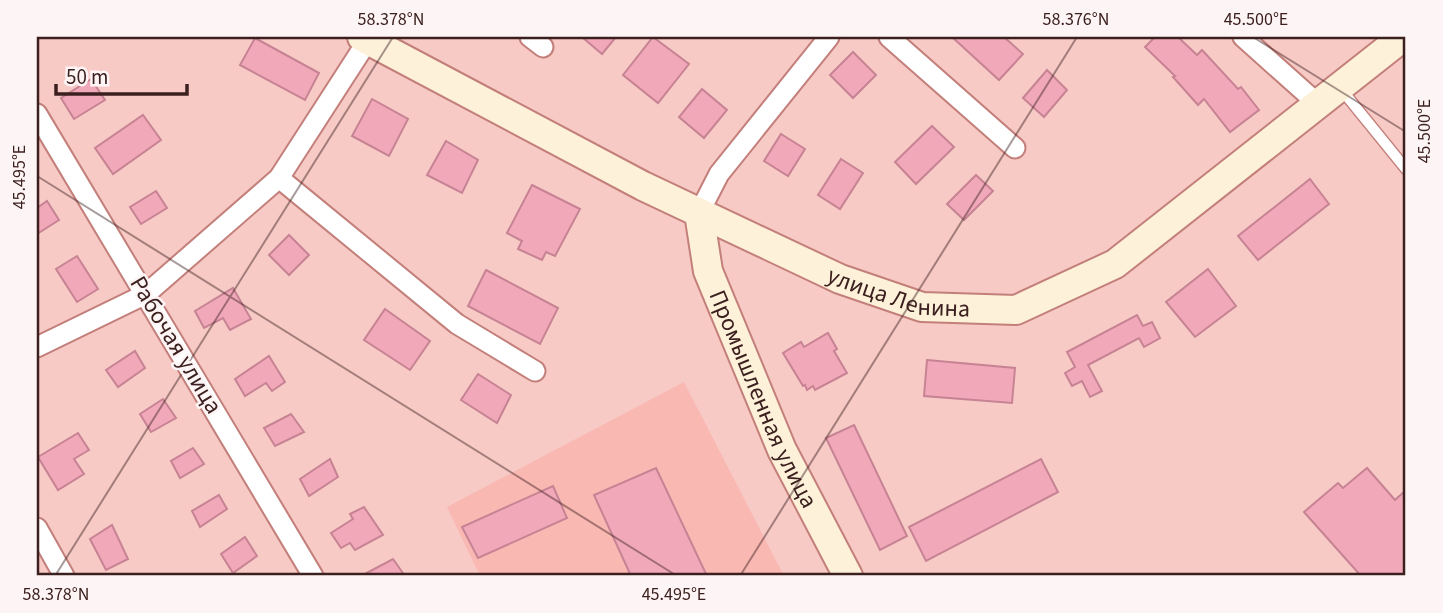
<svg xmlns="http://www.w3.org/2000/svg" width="1443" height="613" viewBox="0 0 1443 613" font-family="'Source Sans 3',sans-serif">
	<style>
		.built { fill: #fab8b3 }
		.building { fill: #f1a9ba; stroke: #c78393; stroke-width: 2 }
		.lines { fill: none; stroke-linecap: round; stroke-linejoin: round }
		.lane-casing { stroke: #c37f7a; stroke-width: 13 }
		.street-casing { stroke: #c37f7a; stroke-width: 23 }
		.secondary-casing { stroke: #c37f7a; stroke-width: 32 }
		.lane { stroke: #fff; stroke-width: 10 }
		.street { stroke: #fff; stroke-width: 19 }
		.secondary { stroke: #fdf1da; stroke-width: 28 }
		.ticks { fill: none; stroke: #3c201f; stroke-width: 2; stroke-opacity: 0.45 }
		.labels { text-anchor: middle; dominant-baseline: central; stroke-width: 5; stroke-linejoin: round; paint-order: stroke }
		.street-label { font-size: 24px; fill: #3c201f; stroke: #fdf5f5 }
		.neatline { fill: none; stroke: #3c201f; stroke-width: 2.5 }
		.ticks-label { font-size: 18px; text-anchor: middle; fill: #3c201f }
	</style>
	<rect width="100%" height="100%" fill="#f7cac6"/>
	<polygon class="built" points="684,382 784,576 480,576 447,507"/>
	<g class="building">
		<polygon points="582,37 616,37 602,54"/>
		<polygon points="653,37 689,64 658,103 623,75"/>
		<polygon points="952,37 1004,37 1023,54 999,80"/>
		<polygon points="1155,37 1178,37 1197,55 1202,50 1238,89 1241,87 1259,110 1230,132 1204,99 1198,105 1173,77 1175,76 1145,47"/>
		<polygon points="255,38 319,73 305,100 240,65"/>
		<polygon points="853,52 876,75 853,98 830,75"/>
		<polygon points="1047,70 1067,90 1044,117 1023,98"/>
		<polygon points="91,79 105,100 74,119 61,98"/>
		<polygon points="702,89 727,110 704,138 679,117"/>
		<polygon points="372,99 408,119 389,156 352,136"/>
		<polygon points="143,115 161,140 113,174 95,148"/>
		<polygon points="932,126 954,147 916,184 895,162"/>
		<polygon points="781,134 805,149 788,176 764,161"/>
		<polygon points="446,141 478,160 462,193 427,175"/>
		<polygon points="841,159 863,173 840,209 818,195"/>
		<polygon points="976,175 993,191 964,220 947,204"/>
		<polygon points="1310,179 1329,204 1258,260 1238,236"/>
		<polygon points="532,185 580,209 555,256 546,252 542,260 518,249 522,241 507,233"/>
		<polygon points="156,191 167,208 141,224 130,207"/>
		<polygon points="47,201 59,220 37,234 37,208"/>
		<polygon points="289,235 309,255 289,275 269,255"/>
		<polygon points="77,256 98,289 77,302 56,269"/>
		<polygon points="1208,269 1236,306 1195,337 1166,302"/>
		<polygon points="486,270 558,308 540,344 468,306"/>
		<polygon points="233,288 251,319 230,330 223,318 204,328 195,311"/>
		<polygon points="385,309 430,341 410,370 364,340"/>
		<polygon points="1137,315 1143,326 1152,322 1160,338 1144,347 1139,338 1088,365 1102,391 1090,397 1082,381 1072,386 1065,373 1075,367 1067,352"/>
		<polygon points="828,333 837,349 834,351 847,373 815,390 813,386 807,390 805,385 803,386 783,353 801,342 804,347"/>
		<polygon points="135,351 145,368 118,387 106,370"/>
		<polygon points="269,356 285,382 272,391 266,383 245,396 235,379"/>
		<polygon points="927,360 1015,368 1012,403 924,396"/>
		<polygon points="478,374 511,395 497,423 461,400"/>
		<polygon points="163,399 176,418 151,432 140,414"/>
		<polygon points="291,414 304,432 275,446 264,428"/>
		<polygon points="854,425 907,536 880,550 826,438"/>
		<polygon points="78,433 89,450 74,459 84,474 58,490 38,457"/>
		<polygon points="193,448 204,464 180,478 171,461"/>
		<polygon points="330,459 338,477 309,496 300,479"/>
		<polygon points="1041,459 1058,492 926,561 909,527"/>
		<polygon points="656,468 707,576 631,576 594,495"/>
		<polygon points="1367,468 1395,500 1406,490 1406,576 1361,576 1304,512 1338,483 1343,488"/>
		<polygon points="553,486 567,518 478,558 462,527"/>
		<polygon points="219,495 227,509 200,527 192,511"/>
		<polygon points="364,507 383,535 355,550 350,543 341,548 331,533 353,519 350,514"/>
		<polygon points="112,525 128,559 106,570 90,539"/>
		<polygon points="245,537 257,556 233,573 221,554"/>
		<polygon points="393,559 405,576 361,576"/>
	</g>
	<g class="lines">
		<defs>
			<polyline id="lane" points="1341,89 1406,169"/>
			<g id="street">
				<polyline points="530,37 543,47"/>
				<polyline points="889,37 1015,148"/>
				<polyline points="1243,37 1318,104"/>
				<polyline points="37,114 313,576"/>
				<polyline points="279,178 457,324 535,371"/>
				<polyline points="699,213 719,174 829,37"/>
				<polyline points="37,347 146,294 279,178 370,37"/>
				<polyline points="37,528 64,576"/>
			</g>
			<g id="secondary">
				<path id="s1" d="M362,37L643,186L840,279L922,307L1016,310L1115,264L1403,37"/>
				<path id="s2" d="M699,213L708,271L782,450L848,576"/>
			</g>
		</defs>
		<use href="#lane" class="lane-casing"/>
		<use href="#street" class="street-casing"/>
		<use href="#secondary" class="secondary-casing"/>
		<use href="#lane" class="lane"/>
		<use href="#street" class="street"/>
		<use href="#secondary" class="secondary"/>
	</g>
	<path class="ticks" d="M1253,37L1406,132M37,176L677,576M55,576L393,37M740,576L1077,37"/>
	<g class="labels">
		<g class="street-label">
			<text stroke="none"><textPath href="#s1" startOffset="597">улица Ленина</textPath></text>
			<text transform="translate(176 345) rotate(59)">Рабочая улица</text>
			<text stroke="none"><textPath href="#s2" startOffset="198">Промышленная улица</textPath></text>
		</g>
	</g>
	<rect width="1443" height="613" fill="none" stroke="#fdf5f5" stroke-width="77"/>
	<path d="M56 84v10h131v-10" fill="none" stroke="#3c201f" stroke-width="3.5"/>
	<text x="66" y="84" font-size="21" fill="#3c201f" stroke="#fdf5f5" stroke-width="5" paint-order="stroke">50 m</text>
	<rect x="38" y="38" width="1366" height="536" class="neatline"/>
	<g class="ticks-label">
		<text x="391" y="25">58.378°N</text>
		<text x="1076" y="25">58.376°N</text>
		<text x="1256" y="25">45.500°E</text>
		<text transform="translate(1424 131) rotate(-90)" y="6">45.500°E</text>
		<text transform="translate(19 177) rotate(-90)" y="6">45.495°E</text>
		<text x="56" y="600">58.378°N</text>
		<text x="674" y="600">45.495°E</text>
	</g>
</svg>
